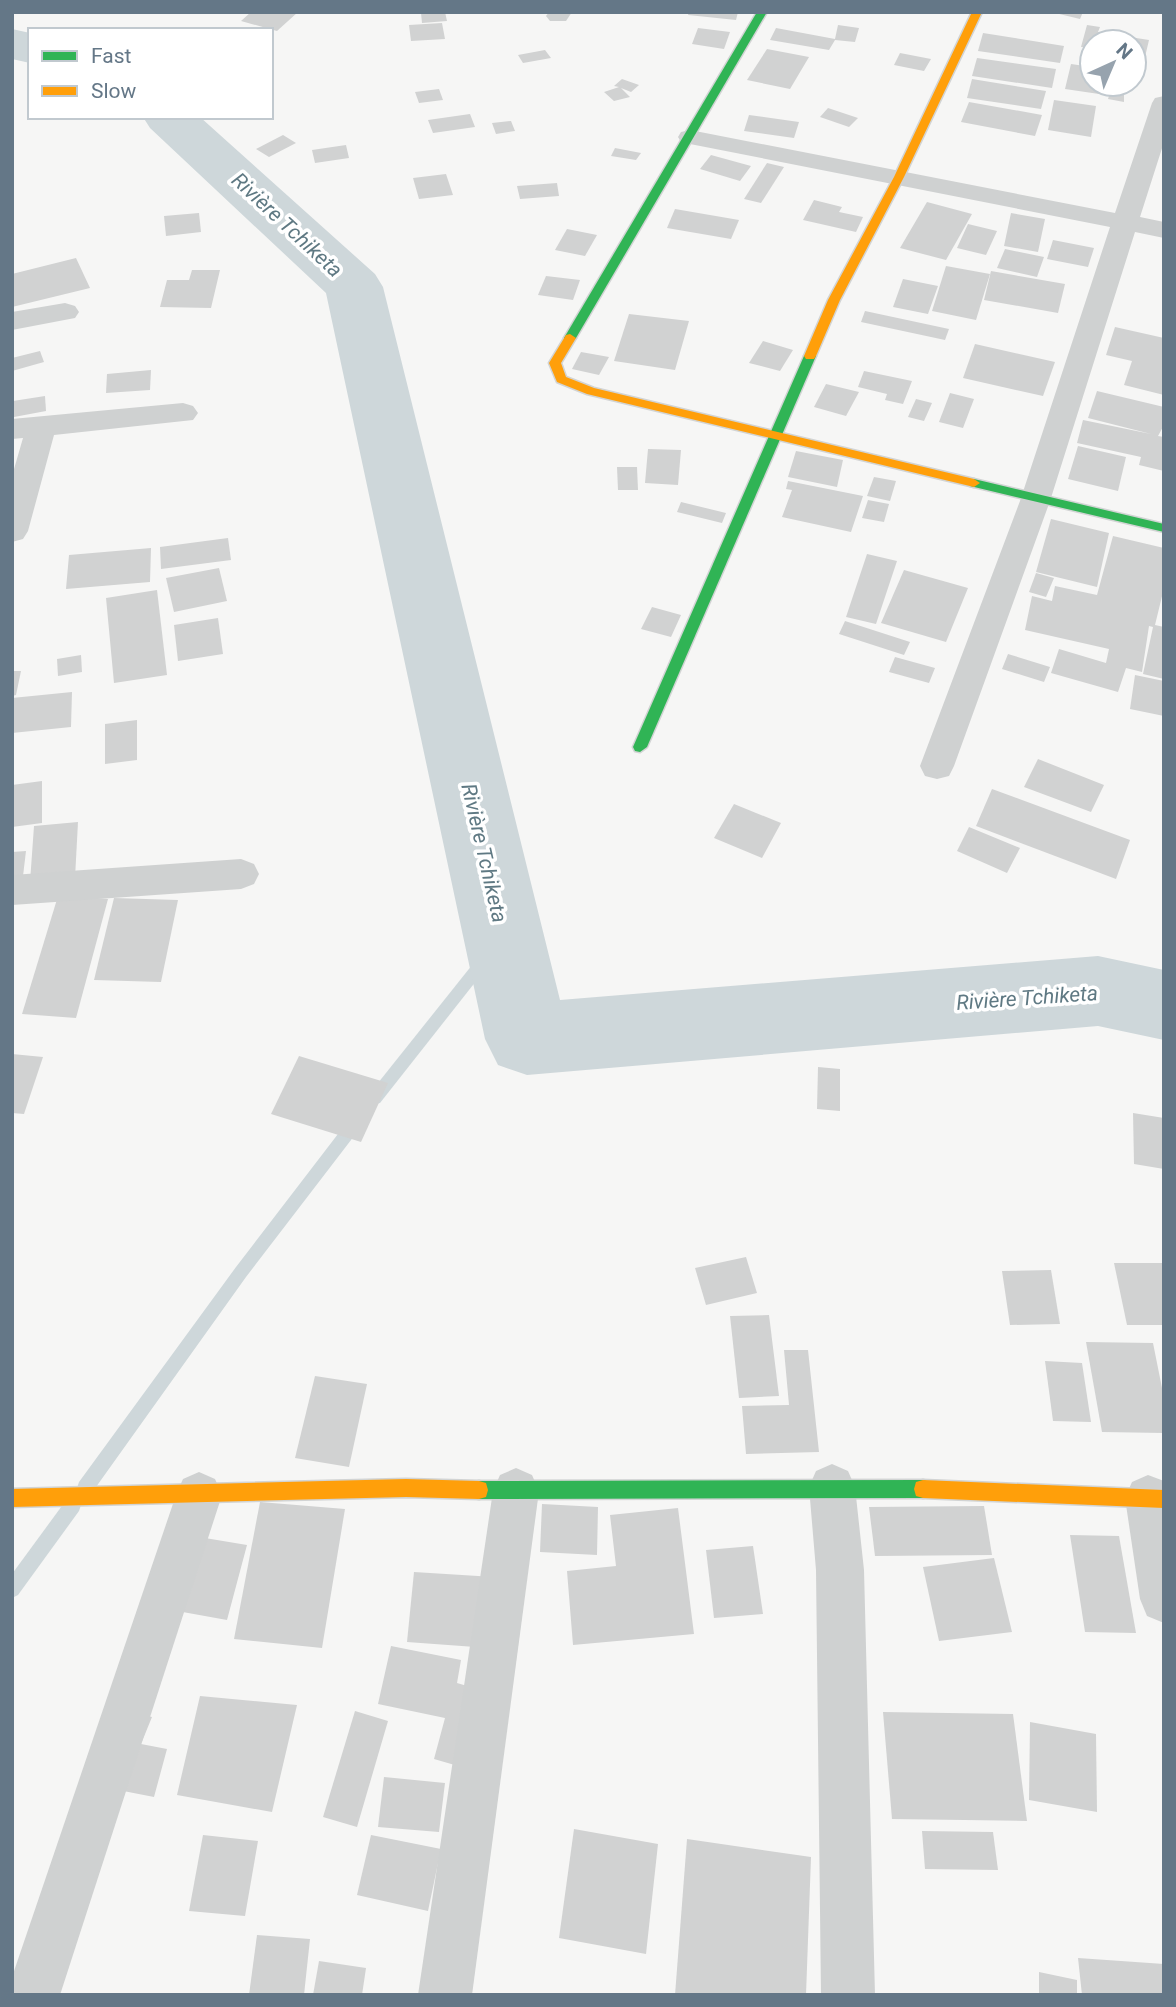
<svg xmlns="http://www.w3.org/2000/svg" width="1176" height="2007" viewBox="0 0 1176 2007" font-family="Roboto,sans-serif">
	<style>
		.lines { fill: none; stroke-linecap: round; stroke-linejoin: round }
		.stream { fill: #ced7da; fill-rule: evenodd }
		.river { fill: #ced7da; fill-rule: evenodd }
		.building { fill: #d1d2d2 }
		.fast-casing { stroke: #d2d4d4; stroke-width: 3 }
		.slow-casing { stroke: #d2d4d4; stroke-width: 3 }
		.street { fill: #cfd1d1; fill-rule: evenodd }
		.fast { fill: #30b455; fill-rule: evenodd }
		.slow { fill: #ff9f0a; fill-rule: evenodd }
		.labels { text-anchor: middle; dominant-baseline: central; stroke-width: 7; stroke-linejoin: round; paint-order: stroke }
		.water-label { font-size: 21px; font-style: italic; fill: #5f7983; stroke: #fff }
	</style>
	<rect width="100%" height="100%" fill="#f6f6f5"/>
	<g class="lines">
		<g class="stream">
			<polygon points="505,928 510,930 512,934 510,938 380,1103 375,1104 370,1103 368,1098 370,1093 500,930"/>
			<polygon points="356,1115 361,1117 363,1122 361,1127 246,1277 91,1494 85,1496 79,1494 77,1488 79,1482 236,1267 351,1117"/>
			<polygon points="73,1497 79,1499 81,1505 79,1511 18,1595 12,1598 12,1574 67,1499"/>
		</g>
		<g class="river">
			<polygon points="12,29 30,33 30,63 12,59"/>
			<polygon points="143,117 200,117 375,274 383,287 560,1000 1098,956 1164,970 1164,1040 1098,1026 527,1075 498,1065 485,1039 326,293 150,128"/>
		</g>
	</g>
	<g class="building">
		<polygon points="251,12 298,12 277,31 241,21"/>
		<polygon points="445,12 447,21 422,23 421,13"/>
		<polygon points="689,12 738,12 736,20 688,15"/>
		<polygon points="1051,12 1083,12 1080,19"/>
		<polygon points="442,23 445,39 411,41 409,25"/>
		<polygon points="838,25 859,28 855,42 835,40 829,50 770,40 776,28 835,39"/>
		<polygon points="1087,25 1100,27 1098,32 1149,40 1145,57 1134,55 1134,42 1092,42 1092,48 1081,47"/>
		<polygon points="698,28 730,32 724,49 692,44"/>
		<polygon points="983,33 1064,46 1060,63 978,51"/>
		<polygon points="767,49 809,57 790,89 747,80"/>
		<polygon points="545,50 551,58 523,63 518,55"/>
		<polygon points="900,53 931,59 924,71 894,65"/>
		<polygon points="977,58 1056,69 1052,88 972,76"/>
		<polygon points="1134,61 1144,63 1141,78 1134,77"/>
		<polygon points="1071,64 1092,67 1092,84 1101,84 1099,94 1065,89"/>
		<polygon points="622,79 639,85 631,92 621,88 630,97 614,101 604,92 619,87 614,86"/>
		<polygon points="972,79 1046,91 1041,109 967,98"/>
		<polygon points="439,89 443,100 419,103 415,92"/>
		<polygon points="1111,89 1124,92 1124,102 1108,99"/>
		<polygon points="1054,100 1096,106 1091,137 1048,130"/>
		<polygon points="969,102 1042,115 1035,136 961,122"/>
		<polygon points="828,108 858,118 849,127 820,117"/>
		<polygon points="470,114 475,127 433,133 428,120"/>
		<polygon points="749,115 799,122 794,138 744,131"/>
		<polygon points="511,121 515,131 496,134 492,123"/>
		<polygon points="283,135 296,143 269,157 256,149"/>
		<polygon points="346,145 349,158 315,163 312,150"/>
		<polygon points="615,148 641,153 636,160 611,156"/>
		<polygon points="711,155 751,166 740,181 700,169"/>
		<polygon points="767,163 784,167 761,203 744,199"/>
		<polygon points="446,174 453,195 419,199 413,178"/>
		<polygon points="557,183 559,196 520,199 517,186"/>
		<polygon points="814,200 842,207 839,212 863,217 856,232 803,220"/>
		<polygon points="927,202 972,214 946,260 900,248"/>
		<polygon points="675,209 739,220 731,239 667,228"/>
		<polygon points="199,213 201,232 166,236 164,216"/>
		<polygon points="1011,213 1045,219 1038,252 1004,246"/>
		<polygon points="968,224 997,231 986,255 957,248"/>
		<polygon points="567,229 597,235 585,256 555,250"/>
		<polygon points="1053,240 1094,248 1088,267 1047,259"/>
		<polygon points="1005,249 1044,257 1037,277 997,268"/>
		<polygon points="76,258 90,288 12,307 12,274"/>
		<polygon points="946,266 990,274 976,320 932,311"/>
		<polygon points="192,270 220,270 211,308 160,307 167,280 189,280"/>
		<polygon points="991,271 1065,284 1058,313 984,300"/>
		<polygon points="546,276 580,280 573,300 538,295"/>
		<polygon points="903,279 938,286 928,314 893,307"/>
		<polygon points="865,311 949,329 945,340 861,322"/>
		<polygon points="629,314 689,321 675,370 614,361"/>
		<polygon points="1115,327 1164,338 1164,395 1124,385 1132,361 1106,355"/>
		<polygon points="763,341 793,350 780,371 749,363"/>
		<polygon points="975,344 1055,362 1043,396 963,378"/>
		<polygon points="40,351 44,362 12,371 12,358"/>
		<polygon points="581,352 609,357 599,375 572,369"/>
		<polygon points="151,370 150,390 106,393 107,374"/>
		<polygon points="864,371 912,381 903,404 885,400 887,394 858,387"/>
		<polygon points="826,384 859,392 846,416 814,407"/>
		<polygon points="1097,391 1164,407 1164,425 1158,436 1164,437 1164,471 1139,465 1141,457 1077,443 1083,420 1151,434 1088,418"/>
		<polygon points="950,393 974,399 963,428 939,422"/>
		<polygon points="45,396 46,411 14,417 13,401"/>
		<polygon points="916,399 932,403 924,421 908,417"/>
		<polygon points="1078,446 1126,457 1118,491 1068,479"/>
		<polygon points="648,449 681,450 678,485 645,483"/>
		<polygon points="796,451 843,460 837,487 788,477"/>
		<polygon points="617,467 637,467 638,490 618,490"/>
		<polygon points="874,477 896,481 890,501 867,496"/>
		<polygon points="788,481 863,496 851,532 782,517 792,490 786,489"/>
		<polygon points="868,500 889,504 884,522 862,518"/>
		<polygon points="681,502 726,513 722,523 677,512"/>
		<polygon points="1051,519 1109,533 1097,587 1036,572"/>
		<polygon points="1113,536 1164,548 1164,588 1155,625 1164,627 1164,679 1143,674 1153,627 1149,626 1142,672 1126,668 1118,692 1051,673 1059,649 1106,663 1109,649 1025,630 1032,596 1052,601 1055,586 1097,595"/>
		<polygon points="228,538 231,560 161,569 160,547"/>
		<polygon points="151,548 150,582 66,589 69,555"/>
		<polygon points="867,554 897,561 876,624 846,617"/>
		<polygon points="219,568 227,601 174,612 166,578"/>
		<polygon points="904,570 968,588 946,642 881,623"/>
		<polygon points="1036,573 1054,578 1046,597 1029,592"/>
		<polygon points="157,590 167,675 114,683 106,598"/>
		<polygon points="652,607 681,615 671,637 641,629"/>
		<polygon points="218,618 223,654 178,661 174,625"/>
		<polygon points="845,621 910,642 904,655 839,634"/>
		<polygon points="1008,654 1050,667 1044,682 1002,669"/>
		<polygon points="81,655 82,672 58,676 57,659"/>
		<polygon points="895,657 935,668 929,683 889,672"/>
		<polygon points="12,671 21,671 16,695 12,696"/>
		<polygon points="1135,675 1164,681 1164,716 1130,709"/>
		<polygon points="72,692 71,727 12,733 12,698"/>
		<polygon points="137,720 137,760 105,764 105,724"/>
		<polygon points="1038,759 1104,785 1091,812 1024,787"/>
		<polygon points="42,781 42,823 12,827 12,785"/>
		<polygon points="992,789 1130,840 1116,879 976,826"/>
		<polygon points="734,804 781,823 762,858 714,838"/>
		<polygon points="78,822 75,878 30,882 34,826"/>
		<polygon points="969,827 1020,848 1007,873 957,851"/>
		<polygon points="26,851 23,876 12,877 12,852"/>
		<polygon points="58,896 108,899 76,1018 22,1014"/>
		<polygon points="114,898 178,900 161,982 94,980"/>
		<polygon points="12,1054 43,1057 24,1114 12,1113"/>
		<polygon points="299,1056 388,1083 361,1142 271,1114"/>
		<polygon points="818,1067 840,1069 840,1111 817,1109"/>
		<polygon points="1133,1113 1164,1118 1164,1169 1134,1164"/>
		<polygon points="746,1257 757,1293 706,1305 695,1268"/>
		<polygon points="1114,1263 1164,1263 1164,1325 1127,1325"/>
		<polygon points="1051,1270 1060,1324 1010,1325 1002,1271"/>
		<polygon points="769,1315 779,1396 739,1398 730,1316"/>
		<polygon points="1086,1342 1153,1343 1164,1398 1164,1433 1102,1432"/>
		<polygon points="784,1350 808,1350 819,1452 746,1454 742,1406 789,1405"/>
		<polygon points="1045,1361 1082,1363 1091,1422 1053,1421"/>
		<polygon points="315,1376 367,1384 349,1467 295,1458"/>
		<polygon points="260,1502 345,1509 322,1648 234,1639"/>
		<polygon points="542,1504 598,1507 597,1555 540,1552"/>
		<polygon points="984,1506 992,1555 875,1556 869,1507"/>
		<polygon points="678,1508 694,1634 573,1645 567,1571 616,1566 610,1515"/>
		<polygon points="187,1535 247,1545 227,1620 166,1609"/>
		<polygon points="1070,1535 1119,1536 1136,1633 1085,1632"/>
		<polygon points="753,1546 763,1614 714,1618 706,1550"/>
		<polygon points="994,1558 1012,1632 939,1641 923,1567"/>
		<polygon points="414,1572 494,1577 489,1648 407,1642"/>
		<polygon points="391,1646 461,1660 457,1683 484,1691 465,1768 434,1759 445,1718 378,1704"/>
		<polygon points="200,1696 297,1705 272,1812 177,1795"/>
		<polygon points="355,1711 388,1721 357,1827 323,1817"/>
		<polygon points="133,1712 152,1717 141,1744 167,1749 154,1797 108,1788"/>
		<polygon points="883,1712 1013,1714 1027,1821 892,1819"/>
		<polygon points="1030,1722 1096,1734 1097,1812 1029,1800"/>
		<polygon points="384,1777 445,1783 439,1832 378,1827"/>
		<polygon points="574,1829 658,1844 646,1954 559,1938"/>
		<polygon points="922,1831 993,1832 998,1870 925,1869"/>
		<polygon points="203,1835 258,1841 245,1916 189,1911"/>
		<polygon points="371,1835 441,1849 428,1911 357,1895"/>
		<polygon points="687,1839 811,1857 806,1995 675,1995"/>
		<polygon points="257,1935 310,1939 304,1995 249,1995"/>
		<polygon points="1078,1958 1164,1964 1164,1995 1082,1995"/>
		<polygon points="319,1961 366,1968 362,1995 313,1995"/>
		<polygon points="1039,1972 1077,1980 1077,1995 1039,1995"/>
	</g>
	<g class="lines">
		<defs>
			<g id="fast">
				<polygon points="757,12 767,12 576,338 570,342 566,341 564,338"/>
				<polygon points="810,352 816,356 647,747 640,752 635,751 633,747 804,356"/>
				<polygon points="974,479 1164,524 1164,532 970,486 970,480"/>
				<polygon points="923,1480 930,1482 932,1489 930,1496 923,1498 479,1499 472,1497 470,1490 472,1483 479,1481"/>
			</g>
			<g id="slow">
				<polygon points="972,12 982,12 904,177 840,300 816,356 814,359 806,359 804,356 828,300 894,177"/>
				<polygon points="570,334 576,338 561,363 566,377 594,388 974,479 980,483 974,487 587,394 557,382 549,363 566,335"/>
				<polygon points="406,1479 479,1481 486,1483 488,1490 486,1497 479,1499 406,1497 12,1507 12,1489"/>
				<polygon points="923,1480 1164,1490 1164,1508 923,1498 916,1496 914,1489 916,1482"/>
			</g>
		</defs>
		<use href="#fast" class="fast-casing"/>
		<use href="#slow" class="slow-casing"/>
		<g class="street">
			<polygon points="549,12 572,12 566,21 550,21 546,16"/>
			<polygon points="1164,96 1164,142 1140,217 1164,222 1164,238 1135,232 1050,501 954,766 949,776 937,779 925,776 920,766 1020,501 1110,227 690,144 681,142 678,137 681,132 690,130 1115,213 1152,103 1155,98"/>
			<polygon points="65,303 75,306 79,312 75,318 12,330 12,312"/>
			<polygon points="183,403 193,406 198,413 193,420 54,435 28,531 23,539 12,542 12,476 23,438 12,439 12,419"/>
			<polygon points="241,859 254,864 259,874 254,884 241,889 12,905 12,875"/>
			<polygon points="832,1464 848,1471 855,1487 864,1570 875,1995 821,1995 816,1570 809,1487 816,1471"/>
			<polygon points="516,1468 532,1475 539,1491 472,1995 418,1995 493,1491 500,1475"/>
			<polygon points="199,1472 215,1479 222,1495 60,1995 12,1995 12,1977 176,1495 183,1479"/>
			<polygon points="1148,1475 1164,1481 1164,1623 1147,1616 1140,1599 1125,1498 1132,1482"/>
		</g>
		<use href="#fast" class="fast"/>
		<use href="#slow" class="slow"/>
	</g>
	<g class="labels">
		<g class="water-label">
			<text transform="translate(287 225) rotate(43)">Rivière Tchiketa</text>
			<text transform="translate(484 853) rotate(77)">Rivière Tchiketa</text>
			<text transform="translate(1027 998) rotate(-4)">Rivière Tchiketa</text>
		</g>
	</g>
	<rect width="1176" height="2007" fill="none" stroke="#647787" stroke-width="28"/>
	<rect x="28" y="28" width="245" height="91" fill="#ffffff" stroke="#c1c9cf" stroke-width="2"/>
	<rect x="42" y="51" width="35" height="10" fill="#30b455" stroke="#c1c9cf" stroke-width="2"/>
	<text x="91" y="63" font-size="21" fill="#647787">Fast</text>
	<rect x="42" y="86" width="35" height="10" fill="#ff9f0a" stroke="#c1c9cf" stroke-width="2"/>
	<text x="91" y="98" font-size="21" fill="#647787">Slow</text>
	<g transform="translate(1113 63) rotate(44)"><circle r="33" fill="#ffffff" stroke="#c1c9cf" stroke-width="2"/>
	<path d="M0-5L12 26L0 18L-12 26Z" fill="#97a3ae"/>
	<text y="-10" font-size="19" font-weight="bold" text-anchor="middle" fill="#647787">N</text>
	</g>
</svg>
